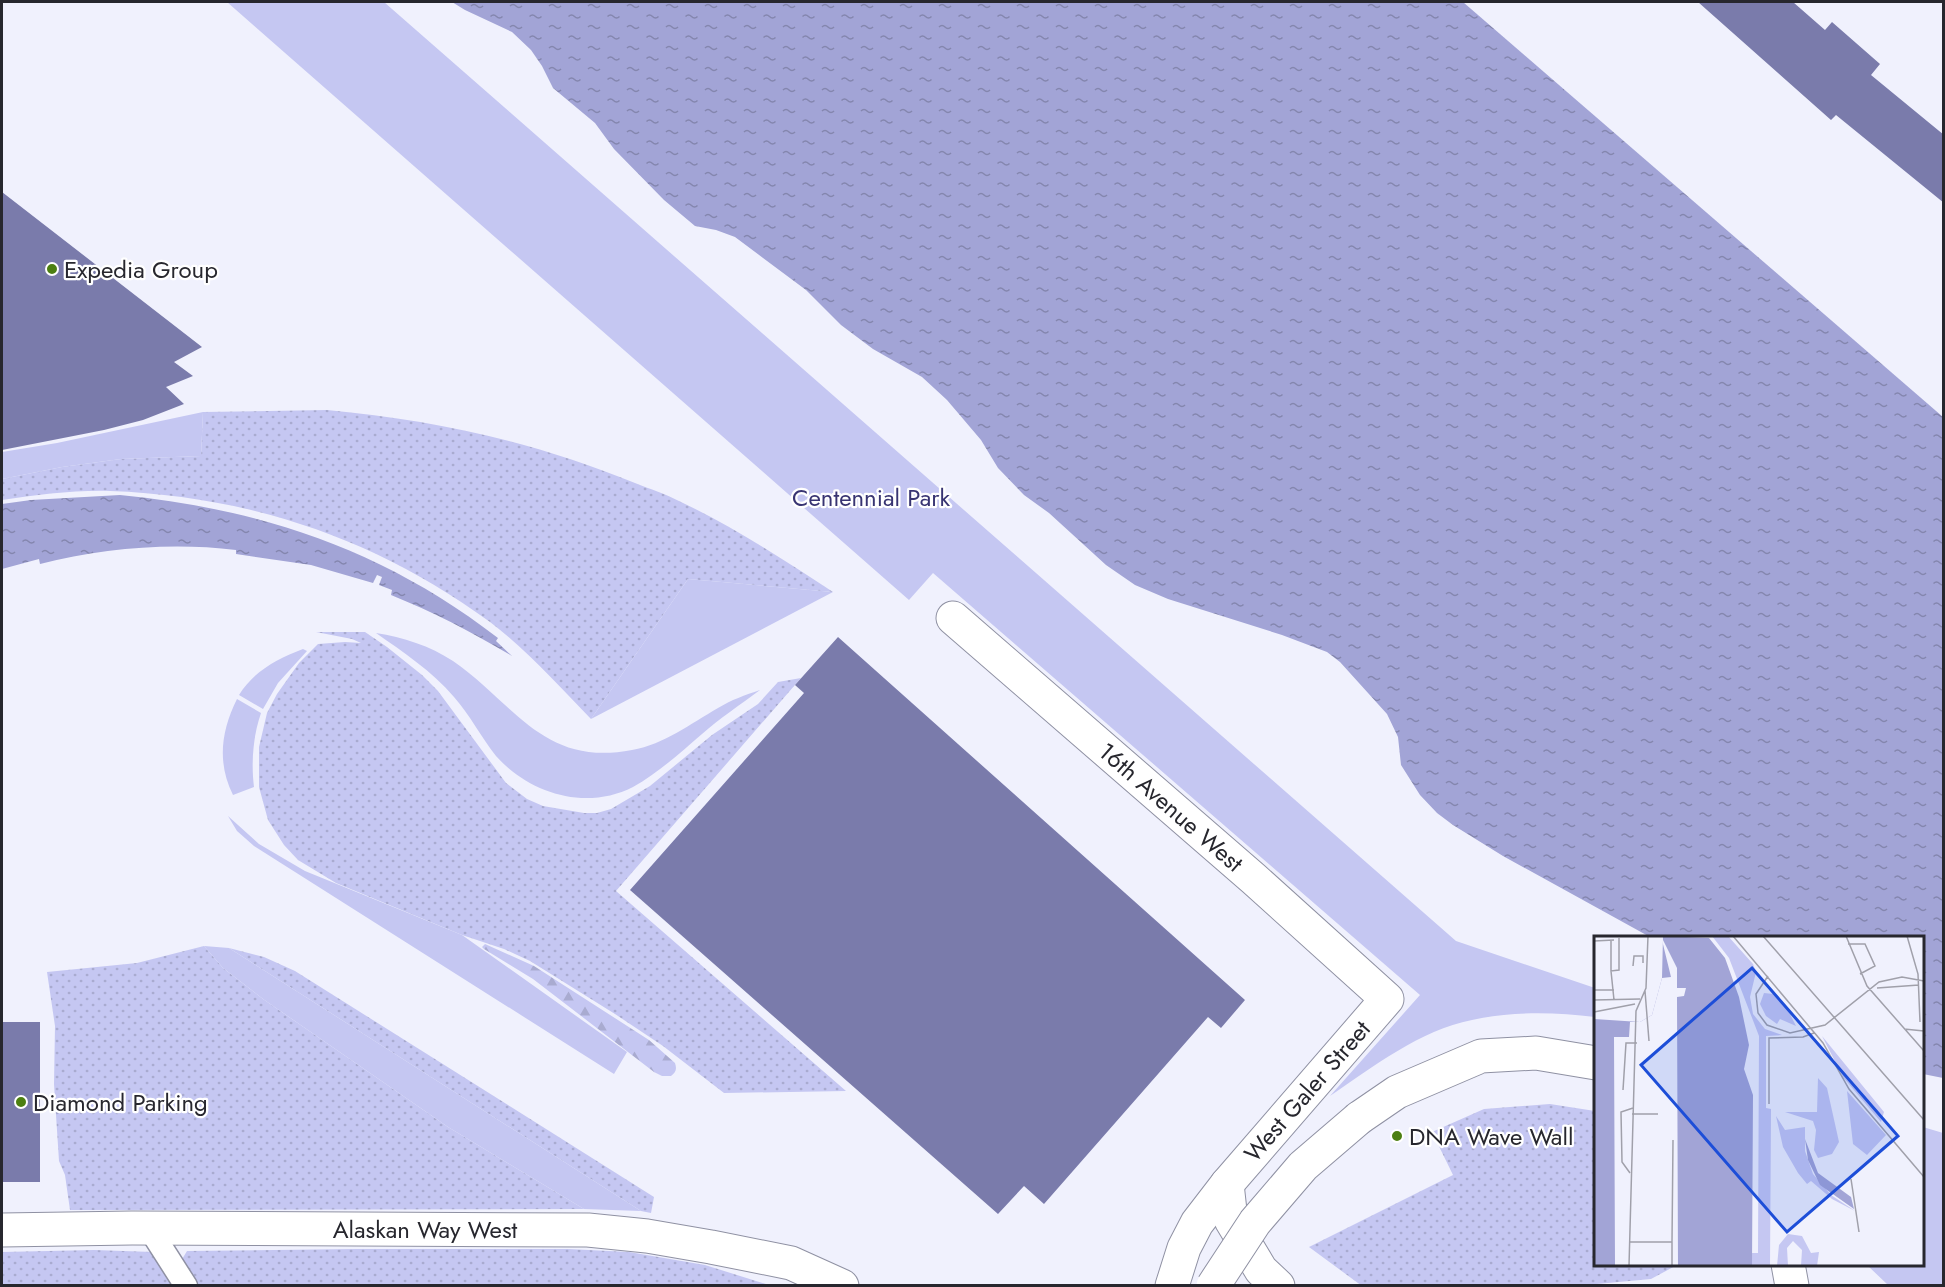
<svg xmlns="http://www.w3.org/2000/svg" width="1945" height="1287" viewBox="0 0 1945 1287" font-family="Jost,sans-serif">
	<style>
		.grass { fill: url(#grass-dots) }
		.forest { fill: url(#forest-firs) }
		.green { fill: #c5c7f2 }
		.water { fill: url(#water-ripples) }
		.pier { fill: #f0f1fd }
		.building { fill: #7a7bab }
		.lines { fill: none; stroke-linecap: round; stroke-linejoin: round }
		.service-casing { stroke: #8f91a3; stroke-width: 25 }
		.minor-casing { stroke: #8f91a3; stroke-width: 35 }
		.tertiary-casing { stroke: #8f91a3; stroke-width: 35 }
		.service { stroke: #fff; stroke-width: 22 }
		.minor { stroke: #fff; stroke-width: 33 }
		.tertiary { stroke: #fff; stroke-width: 33 }
		.tertiary-bridge-casing { stroke: #8f91a3; stroke-width: 35; stroke-linecap: butt }
		.tertiary-bridge { stroke: #fff; stroke-width: 33 }
		.poi-dot { fill: #4c7f11; stroke: #fff; stroke-width: 2 }
		.labels { text-anchor: middle; dominant-baseline: central; stroke-width: 4.5; stroke-linejoin: round; paint-order: stroke }
		.poi-label { font-size: 24px; fill: #27272e; stroke: #fff; text-anchor: start }
		.park-label { font-size: 24px; fill: #383472; stroke: #fff }
		.street-label { font-size: 24px; fill: #27272e; stroke: #fff }
		.inset-road { fill: none; stroke: #a0a0aa; stroke-width: 1.5 }
		.view { fill: #1d4ed8; fill-opacity: 0.15; stroke: #1d4ed8; stroke-width: 3 }
		.inset-edge { fill: none; stroke: #27272e; stroke-width: 3 }
	</style>
	<defs>
		<pattern id="grass-dots" width="8" height="8" patternUnits="userSpaceOnUse" patternTransform="scale(1.5)"><rect width="8" height="8" fill="#c5c7f2"/><path d="M2 2h.1M6 6h.1" fill="none" stroke="#a9abd0" stroke-width="1.8" stroke-linecap="round"/></pattern>
		<pattern id="forest-firs" width="22" height="20" patternUnits="userSpaceOnUse" patternTransform="scale(1.5)"><rect width="22" height="20" fill="#c5c7f2"/><path d="M5 1l3.5 6h-7zM16 11l3.5 6h-7z" fill="#a9abd0"/></pattern>
		<pattern id="water-ripples" width="26" height="14" patternUnits="userSpaceOnUse" patternTransform="scale(1.5)"><rect width="26" height="14" fill="#a2a4d6"/><path d="M2 4q2-2 4 0t4 0M15 11q2-2 4 0t4 0" fill="none" stroke="#8486ae"/></pattern>
	</defs>
	<rect width="100%" height="100%" fill="#f0f1fd"/>
	<g class="grass">
		<path d="M327,410C436,420 534,442 635,483C650,489 666,494 681,502C734,527 784,560 833,592L688,579L591,719C559,686 527,650 490,622C377,539 250,496 110,491C74,490 37,495 2,500V479L62,467L121,459L201,456L203,412Z"/>
		<polygon points="316,632 365,632 387,647 422,675 438,691 506,783 527,799 543,806 584,813 597,813 611,809 650,786 712,735 758,704 778,682 801,678 616,891 846,1091 724,1093 663,1046 615,1014 530,961 504,949 462,935 336,883 298,860 284,845 268,820 259,787 259,747 267,713 277,694 299,663 318,644 345,642 361,643 352,639"/>
		<polygon points="204,946 223,968 263,999 448,1127 584,1209 70,1210 65,1175 59,1161 54,1084 55,1026 47,972 137,963"/>
		<polygon points="229,948 264,957 295,971 654,1197 651,1213 641,1211"/>
		<polygon points="1550,1104 1595,1111 1596,1264 1677,1265 1651,1279 1597,1284 1362,1286 1309,1247 1453,1175 1432,1132 1484,1109"/>
		<polygon points="356,1249 568,1249 629,1252 705,1265 769,1285 196,1286 181,1261 187,1251"/>
		<polygon points="94,1250 153,1252 175,1286 2,1286 2,1252"/>
	</g>
	<path class="forest" d="M485,944L534,966L649,1040L675,1063C677,1069 676,1072 671,1076H662L654,1072L533,979L484,949L482,947Z"/>
	<g class="green">
		<path d="M227,2H384L1456,941L1595,988V1017C1555,1012 1512,1011 1472,1020C1420,1030 1373,1067 1330,1096L1420,995L933,573L909,600Z"/>
		<polygon points="203,412 201,456 121,459 62,467 2,479 2,452 57,443"/>
		<polygon points="688,579 833,592 591,719"/>
		<path d="M376,633C403,637 430,646 453,661C515,704 543,767 632,750C665,744 690,724 718,708C731,700 745,695 760,690C740,705 720,718 702,734C680,753 658,773 633,787C586,811 530,794 496,756C481,737 470,715 454,697C432,671 403,652 376,633Z"/>
		<path d="M303,649L307,651L278,683L263,709L239,695C254,671 277,659 303,649Z"/>
		<path d="M237,699L261,713C253,736 251,763 254,787L233,795C217,763 221,731 237,699Z"/>
		<polygon points="228,816 259,844 305,871 462,935 627,1052 614,1074 254,846 237,831"/>
		<polygon points="204,946 229,948 641,1211 584,1209 448,1127 263,999 223,968"/>
		<polygon points="1923,1127 1943,1133 1943,1285 1888,1285 1867,1265 1922,1264"/>
	</g>
	<g class="water">
		<polygon points="452,2 1943,2 1943,1078 1923,1074 1922,938 1650,937 1503,856 1453,825 1437,813 1420,795 1401,765 1398,737 1387,714 1340,662 1327,652 1282,635 1168,599 1135,585 1106,565 1049,513 1024,495 998,468 981,440 947,400 922,377 873,349 841,325 806,290 735,237 716,230 695,226 664,200 614,149 595,123 553,88 542,66 531,50 512,32 465,10"/>
		<path d="M120,495C262,509 384,550 498,638L496,641L512,656C472,632 433,612 391,595L392,590L379,585L382,577L377,575L373,583L311,565L236,554V550C171,542 103,548 40,564L39,559L2,569V504L31,500Z"/>
	</g>
	<polygon class="pier" points="1463,2 1943,2 1943,417"/>
	<g class="building">
		<polygon points="1698,2 1793,2 1825,30 1832,22 1880,64 1871,75 1944,135 1944,203 1836,115 1831,120"/>
		<polygon points="2,192 202,347 174,362 193,376 166,387 184,404 143,420 104,430 2,450"/>
		<polygon points="838,637 1245,1000 1221,1028 1208,1017 1044,1204 1024,1186 998,1214 630,890 804,693 795,685"/>
		<rect x="2" y="1022" width="38" height="160"/>
	</g>
	<g class="lines">
		<defs>
			<polyline id="service" points="149,1228 186,1286"/>
			<g id="minor">
				<polyline points="953,618 1254,879 1387,999 1227,1184 1197,1223 1184,1248 1172,1286"/>
				<polyline points="1227,1184 1231,1220 1261,1270 1278,1286"/>
				<polyline points="2,1230 132,1228 588,1230 647,1236 711,1247 791,1263 842,1286"/>
			</g>
			<g id="tertiary">
				<polyline points="1359,1118 1397,1092 1481,1056 1536,1053 1596,1063"/>
				<polyline points="1788,1264 1792,1286"/>
			</g>
		</defs>
		<use href="#service" class="service-casing"/>
		<use href="#minor" class="minor-casing"/>
		<use href="#tertiary" class="tertiary-casing"/>
		<use href="#service" class="service"/>
		<use href="#minor" class="minor"/>
		<use href="#tertiary" class="tertiary"/>
		<defs>
			<polyline id="tertiary-bridge" points="1213,1286 1255,1222 1303,1166 1359,1118"/>
		</defs>
		<use href="#tertiary-bridge" class="tertiary-bridge-casing"/>
		<use href="#tertiary-bridge" class="tertiary-bridge"/>
	</g>
	<g class="poi-dot">
		<circle cx="52" cy="269" r="6"/>
		<circle cx="21" cy="1102" r="6"/>
		<circle cx="1397" cy="1136" r="6"/>
	</g>
	<g class="labels">
		<g class="poi-label">
			<text x="64" y="269">Expedia Group</text>
			<text x="33" y="1102">Diamond Parking</text>
			<text x="1409" y="1136">DNA Wave Wall</text>
		</g>
		<g class="park-label">
			<text x="871" y="497">Centennial Park</text>
		</g>
		<g class="street-label">
			<text transform="translate(1171 807) rotate(41)">16th Avenue West</text>
			<text transform="translate(1307 1091) rotate(-49)">West Galer Street</text>
			<text x="425" y="1229">Alaskan Way West</text>
		</g>
	</g>
	<g transform="translate(1594 936)">
		<rect width="330" height="330" fill="#f0f1fd"/>
		<path d="M170,57L179,58L193,72L202,90L186,83L183,88L172,80L166,68ZM228,100L290,176L287,186L249,141ZM224,142L233,152L245,206L238,218L224,222L220,214L222,194L219,185L191,176H223ZM253,155L292,199L273,219L259,208ZM182,180L191,194L211,191V215L219,238L237,259L261,275L238,263L217,245L213,248L204,237L189,211ZM194,298L208,300L217,317L225,316L223,330H207L208,314L199,305L193,312L194,330H183L185,309Z" fill="#c5c7f2"/>
		<path d="M118,0H134L159,28L162,36L156,61L159,78L171,93L188,99L172,100V172L177,173L176,330H158V317H164L165,100L135,22Z" fill="#c5c7f2"/>
		<path d="M69,0L115,2L131,22L145,61L155,109L150,133L159,159L158,330H0V83L46,86L58,79L68,42ZM211,203L224,237L257,261L260,273L226,249L214,224Z" fill="#a2a4d6"/>
		<path d="M67,0L83,32V52H92L90,60L83,61L84,330H21L20,101H35L36,86H46L58,79L68,42L77,41Z" fill="#f0f1fd"/>
		<path class="inset-road" d="M139,0L229,107L255,153L330,241M169,0L330,184M252,0L273,50L330,115M313,0L324,38L326,86M17,4V35L25,34V2M0,5L20,4M254,8H271L281,30L266,38M39,30L40,20H49V27M17,35L20,64M174,40L162,58L164,77L173,89L196,97L231,89L285,46L308,41L330,45M283,52L325,49M0,54H20M51,55L55,105M0,64L46,63M0,76L41,68M310,93L330,95M29,154L32,107H43M175,168V102L209,101L220,97M38,178H64M36,237L28,226L27,176L39,172M257,243L265,296M35,306H78L79,204M35,330L42,75L52,52L54,0M78,330V306"/>
		<path class="view" d="M158,32L304,200L193,296L47,129Z"/>
		<rect width="330" height="330" class="inset-edge"/>
	</g>
	<rect width="1945" height="1287" fill="none" stroke="#27272e" stroke-width="6"/>
</svg>
